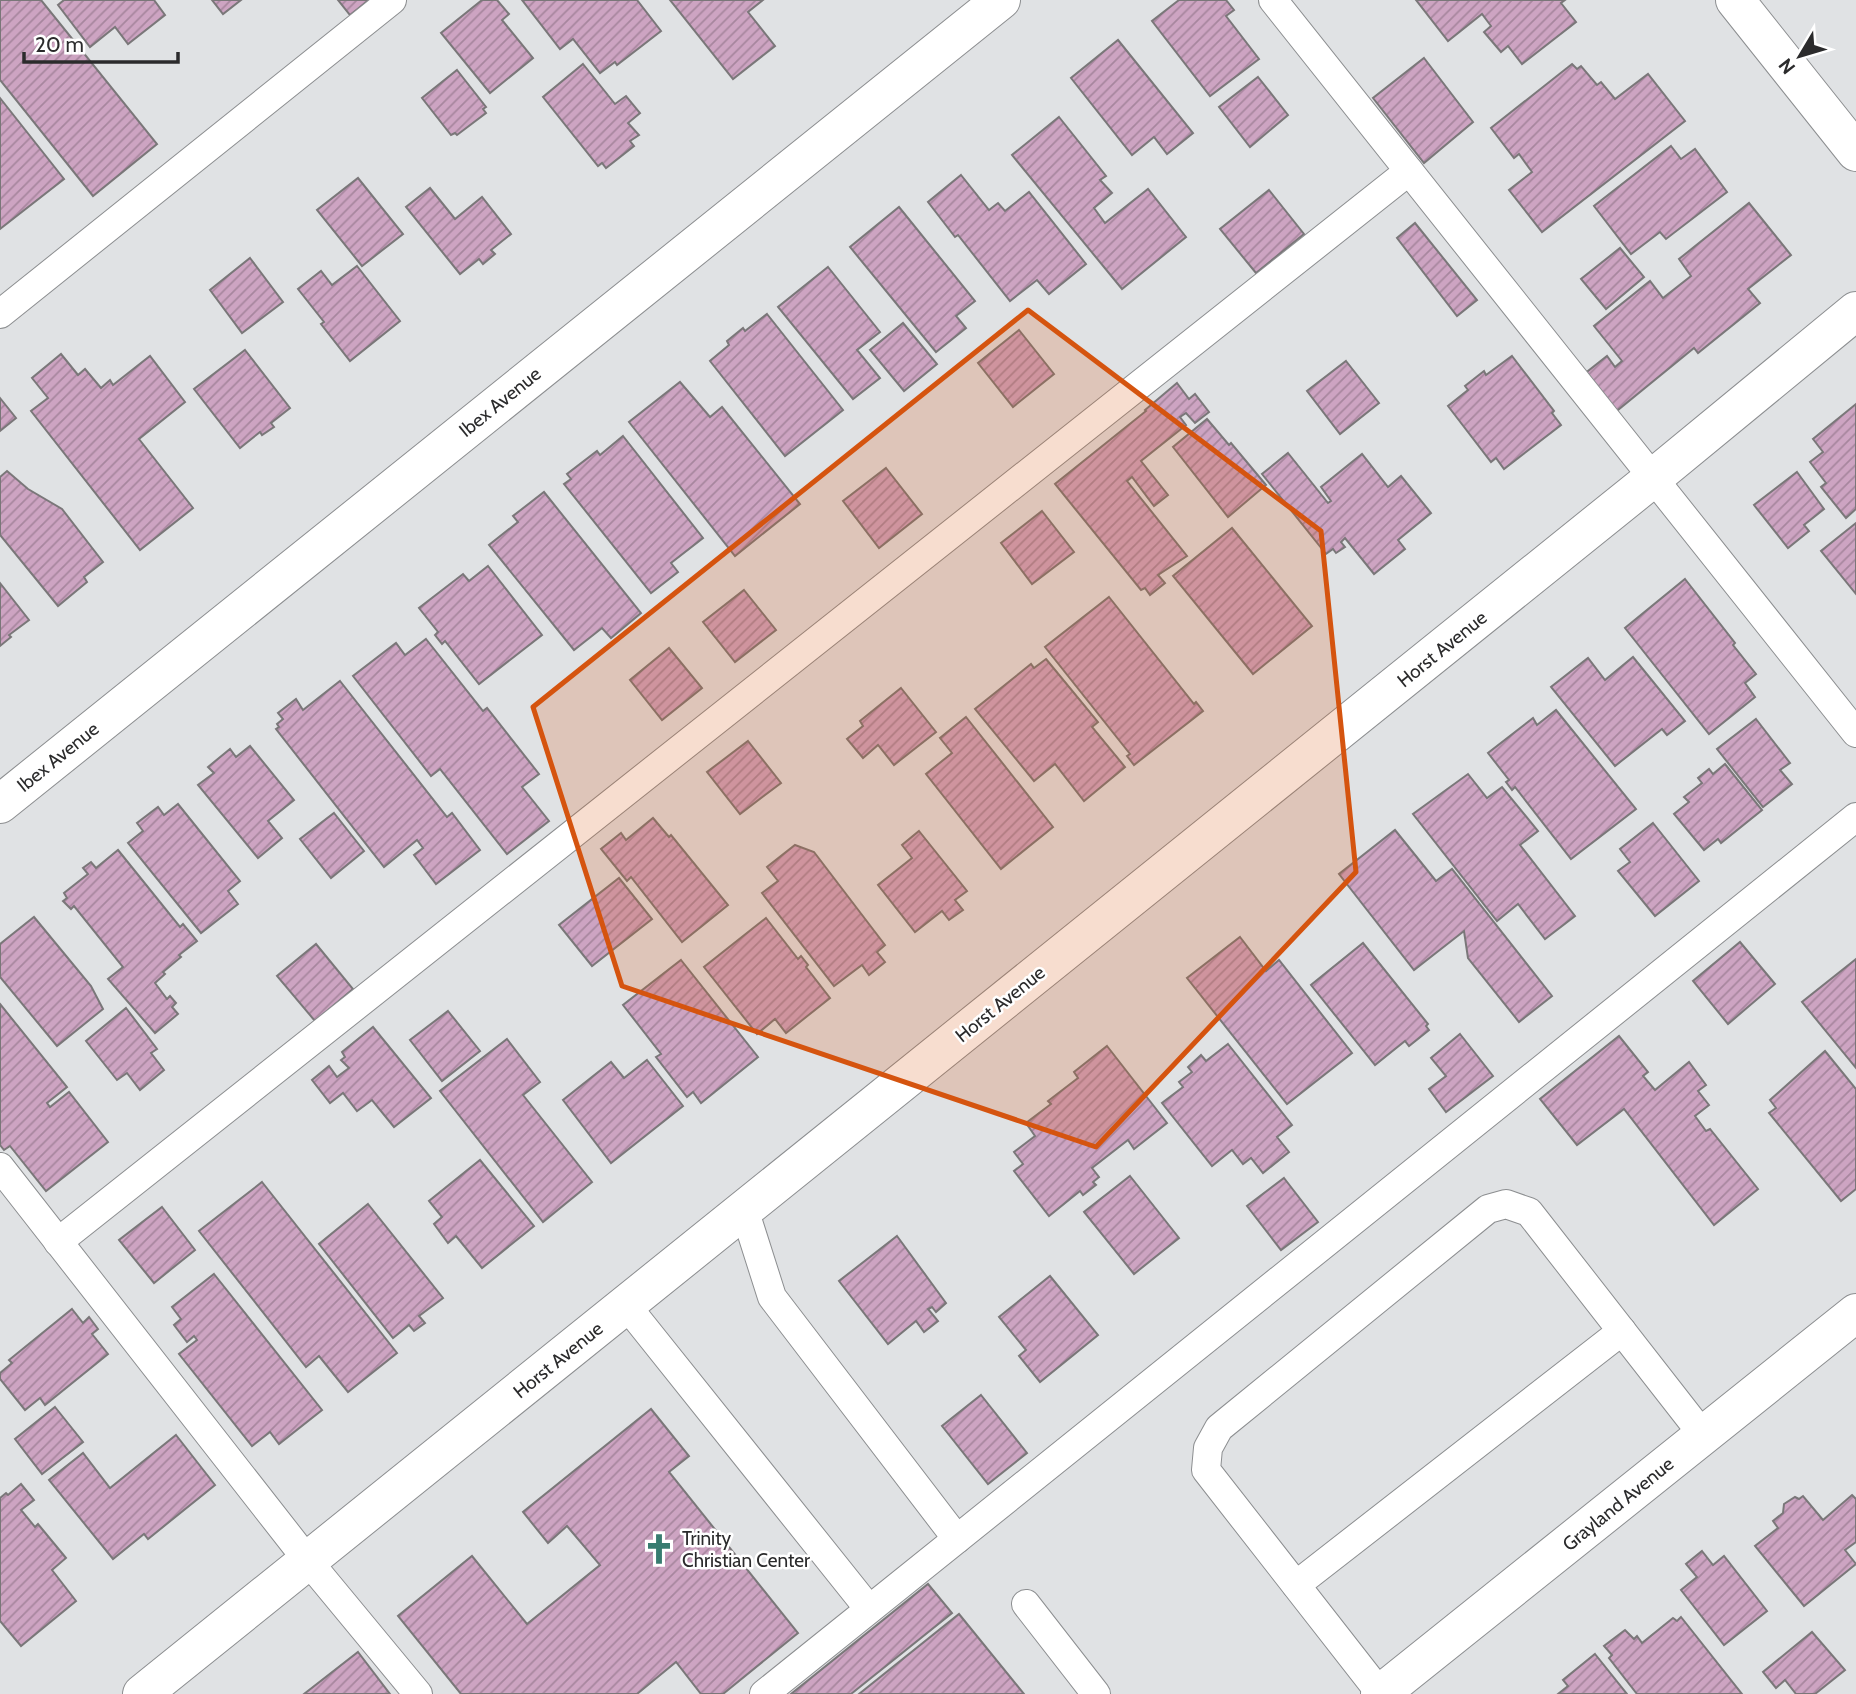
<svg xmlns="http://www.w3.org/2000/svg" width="1856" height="1694" viewBox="0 0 1856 1694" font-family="Cabin,sans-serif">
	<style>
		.building { fill: url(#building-hatch); stroke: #7a7779; stroke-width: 2 }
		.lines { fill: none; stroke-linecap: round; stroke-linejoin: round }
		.lane-casing { stroke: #8c8e90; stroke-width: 30 }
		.street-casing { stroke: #8c8e90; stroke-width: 40 }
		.secondary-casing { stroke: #8c8e90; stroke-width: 40 }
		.lane { stroke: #fff; stroke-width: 28 }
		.street { stroke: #fff; stroke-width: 38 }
		.secondary { stroke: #fff; stroke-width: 38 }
		.marked { fill: #d5540f; fill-opacity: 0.2; stroke: #d5540f; stroke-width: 5; stroke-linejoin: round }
		.labels { text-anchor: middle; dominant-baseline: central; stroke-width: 5; stroke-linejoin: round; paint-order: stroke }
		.street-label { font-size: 19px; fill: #2b2b2c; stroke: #fff }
		.poi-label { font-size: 19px; fill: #2b2b2c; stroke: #fff; text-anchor: start }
	</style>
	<defs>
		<pattern id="building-hatch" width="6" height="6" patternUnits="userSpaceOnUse" patternTransform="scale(1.75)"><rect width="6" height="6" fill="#cda4c2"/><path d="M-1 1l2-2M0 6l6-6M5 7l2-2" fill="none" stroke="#a7869e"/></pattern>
	</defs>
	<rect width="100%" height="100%" fill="#e0e2e4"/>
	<g class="building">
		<polygon points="0,0 41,0 157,144 93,196 0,80"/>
		<polygon points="64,0 154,0 165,15 128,44 115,27 90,47 58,5"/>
		<polygon points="212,0 241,0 223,14"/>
		<polygon points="338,0 369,0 350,15"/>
		<polygon points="482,0 497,0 509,14 502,20 533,58 490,93 441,33"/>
		<polygon points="522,0 637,0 661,31 617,65 615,62 600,73 573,39 560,49"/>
		<polygon points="670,0 763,0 748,12 775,46 733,79"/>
		<polygon points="1179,0 1226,0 1234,10 1226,16 1259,59 1210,96 1152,21"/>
		<polygon points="1416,0 1565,0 1561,3 1576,22 1522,64 1508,46 1501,52 1484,32 1491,26 1482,14 1448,41"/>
		<polygon points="1118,40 1193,133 1167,154 1154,137 1132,155 1071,78"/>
		<polygon points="1424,58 1473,122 1424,163 1373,98"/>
		<polygon points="583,64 615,104 626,96 640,113 628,123 639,135 630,141 634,146 606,168 602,163 598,166 543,97"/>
		<polygon points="1572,64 1577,69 1581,66 1597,85 1601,82 1615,99 1648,74 1685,121 1542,232 1509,190 1532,172 1519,154 1514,158 1491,128"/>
		<polygon points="457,70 486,107 483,109 486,113 457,135 455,133 451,135 422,98"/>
		<polygon points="1258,77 1288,115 1250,147 1219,107"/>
		<polygon points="0,98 64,179 0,229"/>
		<polygon points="1059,117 1106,176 1100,180 1112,193 1094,208 1105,223 1148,189 1186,237 1122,289 1012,155"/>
		<polygon points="1671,146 1681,159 1695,149 1727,192 1666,239 1660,232 1631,254 1594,206"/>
		<polygon points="961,175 989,210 998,203 1005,211 1029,192 1086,264 1049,294 1037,280 1010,301 958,235 955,237 928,202"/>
		<polygon points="358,178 403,234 362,266 317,210"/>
		<polygon points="430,188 455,219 482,197 511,234 491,250 495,254 483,264 479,259 460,274 406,207"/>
		<polygon points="1269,190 1304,234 1256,273 1220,229"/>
		<polygon points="1749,203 1791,255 1748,289 1760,303 1698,353 1694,348 1613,414 1583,375 1607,356 1615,367 1622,361 1594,326 1650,281 1663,298 1691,276 1679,259"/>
		<polygon points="899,207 975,301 956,316 966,328 936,352 850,247"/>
		<polygon points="1415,223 1477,300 1457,316 1397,238"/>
		<polygon points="1620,248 1644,277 1606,309 1581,279"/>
		<polygon points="250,258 283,302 242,333 210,290"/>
		<polygon points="357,266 400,321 350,361 321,324 324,322 298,289 321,271 332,285"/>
		<polygon points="828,267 880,332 857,350 880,378 853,399 778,307"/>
		<polygon points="767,314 843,410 785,456 710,361 729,345 727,341 743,328 745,331"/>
		<polygon points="903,323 937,364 904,391 870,350"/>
		<polygon points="1019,330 1054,374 1013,407 978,363"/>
		<polygon points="245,350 290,408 271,423 274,427 262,435 260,432 240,448 194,389"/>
		<polygon points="61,354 78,375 85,369 101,388 110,380 113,385 150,356 185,402 139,439 193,508 140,550 31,411 48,398 32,378"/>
		<polygon points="1512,356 1554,411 1552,413 1561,425 1504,469 1496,458 1491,462 1448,406 1468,390 1465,386 1484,371 1486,375"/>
		<polygon points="1346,361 1379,403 1340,434 1307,391"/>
		<polygon points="680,382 710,417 722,407 800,504 735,556 629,422"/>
		<polygon points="1177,383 1189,399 1195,394 1209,412 1195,423 1186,413 1180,417 1186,425 1141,461 1168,495 1154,506 1132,477 1127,481 1187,556 1158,575 1165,583 1150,595 1145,588 1141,590 1055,484 1146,411 1145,410"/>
		<polygon points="0,398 16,418 0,431"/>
		<polygon points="1856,404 1856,509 1846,518 1821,487 1826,483 1810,462 1823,452 1813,439"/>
		<polygon points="1207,419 1229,445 1231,443 1266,485 1228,517 1173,447"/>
		<polygon points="623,436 703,538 671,563 678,572 651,593 564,484 571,479 567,474 597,451 600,455"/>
		<polygon points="1288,453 1328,503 1331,501 1321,487 1362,454 1388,487 1401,476 1431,513 1398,540 1405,549 1374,574 1345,538 1341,542 1345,547 1336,553 1333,549 1326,554 1262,474"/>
		<polygon points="886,468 922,514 879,548 843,501"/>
		<polygon points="7,471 28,489 62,509 103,562 84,577 87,582 58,606 0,535 0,477"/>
		<polygon points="1797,472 1824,509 1804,525 1809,531 1788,548 1754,505"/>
		<polygon points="544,492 641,613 611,638 602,628 574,650 489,545 518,522 513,516"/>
		<polygon points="1042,511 1074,552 1032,584 1001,543"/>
		<polygon points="1856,523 1856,594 1821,551"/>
		<polygon points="1232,528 1312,626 1253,674 1173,576"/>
		<polygon points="488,566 542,635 479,684 445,641 442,644 435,635 438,632 419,608 463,574 469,581"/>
		<polygon points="1685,579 1735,643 1733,645 1756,674 1745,683 1755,697 1709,734 1625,628"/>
		<polygon points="0,583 29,620 9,635 11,637 0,646"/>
		<polygon points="744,590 776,630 735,662 703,622"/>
		<polygon points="1109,597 1194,704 1196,702 1203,711 1134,765 1127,756 1130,754 1045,647"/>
		<polygon points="426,639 483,711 487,708 539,774 522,787 549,821 507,854 440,769 431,776 353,676 396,643 405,655"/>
		<polygon points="669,648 702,688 662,720 630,680"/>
		<polygon points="1633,657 1685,721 1667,735 1662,729 1615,766 1551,687 1588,658 1605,680"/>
		<polygon points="1046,659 1098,722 1092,727 1125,767 1084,801 1055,764 1034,781 975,709 1031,664 1034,668"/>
		<polygon points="340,681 447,817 452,813 480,850 436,884 414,855 423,848 417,840 384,867 276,729 279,727 277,724 283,719 278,713 296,699 303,710"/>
		<polygon points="901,688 936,732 894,765 878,745 863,758 847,739 863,726 860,721"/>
		<polygon points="1556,710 1636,809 1571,859 1515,787 1512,790 1506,782 1509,780 1488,753 1533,718 1537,725"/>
		<polygon points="966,717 1053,827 1001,869 926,774 952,753 940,738"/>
		<polygon points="1756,719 1790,763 1780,770 1792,784 1763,807 1717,749"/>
		<polygon points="748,741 781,783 740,814 707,772"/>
		<polygon points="250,746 294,800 268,821 282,838 258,858 198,785 214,773 208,767 230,749 236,757"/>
		<polygon points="1725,764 1762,810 1721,843 1718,839 1704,850 1674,814 1689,802 1684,797 1702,783 1698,778 1709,769 1713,774"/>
		<polygon points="1468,774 1487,798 1502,787 1538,831 1520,845 1575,916 1545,939 1518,904 1497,921 1413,814"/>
		<polygon points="178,804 240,881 228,891 238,904 201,933 128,843 143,831 137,823 158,807 164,815"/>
		<polygon points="334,813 364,851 331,878 300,839"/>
		<polygon points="653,818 669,837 671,835 728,905 682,942 631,877 627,881 601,849 621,833 626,840"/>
		<polygon points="1653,823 1699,881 1655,916 1618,871 1630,862 1620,849"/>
		<polygon points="1395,830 1436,881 1452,869 1552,996 1519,1022 1468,958 1464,931 1414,970 1339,874"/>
		<polygon points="919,831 967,891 955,900 963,910 949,920 942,911 915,932 878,885 912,858 902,845"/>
		<polygon points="795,845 814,852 885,945 877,952 885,962 869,975 862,965 834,986 762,893 778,881 767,867"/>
		<polygon points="118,850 180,927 183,924 197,941 179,955 181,957 163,972 165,974 155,983 167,999 170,996 176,1003 172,1007 178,1014 155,1033 108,979 123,967 74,906 71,909 63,901 67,898 64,893 88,874 83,868 91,862 96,868"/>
		<polygon points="619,878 652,919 592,966 559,925"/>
		<polygon points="34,917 91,986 103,1009 57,1046 0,977 0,944"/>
		<polygon points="766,918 798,959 801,956 808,965 806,967 830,998 786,1033 775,1019 757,1034 704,967"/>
		<polygon points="1240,937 1266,971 1279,960 1352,1053 1287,1104 1187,978"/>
		<polygon points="1740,942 1775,984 1728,1024 1693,981"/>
		<polygon points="1363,943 1428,1024 1426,1026 1429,1030 1409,1046 1405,1041 1375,1065 1311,985"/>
		<polygon points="316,944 353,989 315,1021 277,976"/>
		<polygon points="1856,959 1856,1068 1802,1002"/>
		<polygon points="681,960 758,1057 701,1103 693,1092 687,1097 656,1057 661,1054 623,1005"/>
		<polygon points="0,1004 67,1087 47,1103 50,1107 69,1092 108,1142 46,1191 10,1146 4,1150 0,1145"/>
		<polygon points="126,1008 157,1049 151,1053 164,1070 140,1090 127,1073 117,1080 86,1041"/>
		<polygon points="448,1011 480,1051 442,1081 410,1040"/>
		<polygon points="373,1027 431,1098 394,1127 372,1100 357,1111 343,1093 330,1103 312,1080 329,1066 337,1077 349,1068 341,1060 345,1057 342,1052"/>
		<polygon points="1460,1034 1493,1076 1446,1112 1429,1089 1446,1076 1431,1058"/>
		<polygon points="1619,1036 1648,1072 1643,1076 1655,1090 1689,1062 1706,1085 1698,1091 1709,1105 1695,1116 1706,1131 1710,1129 1758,1189 1714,1225 1624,1109 1577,1145 1540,1099"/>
		<polygon points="507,1039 540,1082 523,1095 592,1182 543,1222 440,1091"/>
		<polygon points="1228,1044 1292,1125 1277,1137 1289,1152 1263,1173 1251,1158 1243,1164 1232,1150 1212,1166 1162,1103 1183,1087 1179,1082 1192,1072 1188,1067 1201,1055 1206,1061"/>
		<polygon points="1107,1046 1167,1123 1134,1149 1128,1140 1092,1168 1099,1177 1093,1182 1096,1185 1083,1195 1080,1191 1049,1216 1014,1171 1023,1164 1014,1152 1035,1136 1026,1123 1051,1104 1048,1101 1078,1078 1074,1072"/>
		<polygon points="1825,1051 1856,1089 1856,1189 1841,1201 1769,1113 1776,1108 1770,1100"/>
		<polygon points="647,1060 683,1106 611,1163 563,1100 611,1062 624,1078"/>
		<polygon points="480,1160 534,1226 482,1268 456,1236 448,1243 434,1224 442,1217 429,1201"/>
		<polygon points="1130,1176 1179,1238 1134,1274 1084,1212"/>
		<polygon points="1284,1178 1318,1222 1281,1250 1247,1206"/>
		<polygon points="262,1182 397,1353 348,1392 319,1356 306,1367 199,1231"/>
		<polygon points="368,1204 443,1298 419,1316 425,1323 414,1331 409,1325 393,1338 319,1244"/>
		<polygon points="162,1207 195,1250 154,1283 119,1240"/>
		<polygon points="897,1236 946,1303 936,1312 932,1307 928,1309 938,1321 924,1332 916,1321 888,1344 839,1281"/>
		<polygon points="214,1274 322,1410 279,1444 270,1432 252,1446 179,1354 197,1340 194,1336 187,1342 174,1325 181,1319 172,1307"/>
		<polygon points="1050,1276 1098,1335 1040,1382 1019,1356 1026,1350 999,1317"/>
		<polygon points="72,1309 83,1323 89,1317 98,1329 92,1334 108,1354 45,1405 40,1398 25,1410 0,1379 0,1373 12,1363 9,1360"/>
		<polygon points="981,1395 1027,1453 988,1484 942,1426"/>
		<polygon points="55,1407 83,1442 42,1474 15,1439"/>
		<polygon points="651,1409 689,1456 669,1472 798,1633 723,1694 701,1694 676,1662 637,1694 461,1694 398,1616 472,1556 527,1624 600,1565 567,1526 548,1543 523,1512"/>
		<polygon points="176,1435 215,1485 148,1539 144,1534 113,1559 49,1480 83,1453 110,1488"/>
		<polygon points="21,1484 34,1500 21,1510 35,1527 38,1524 66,1558 52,1570 76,1601 21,1646 0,1621 0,1498 6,1493 8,1495"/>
		<polygon points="1852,1495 1856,1499 1856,1542 1845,1550 1856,1564 1804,1606 1755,1546 1778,1528 1773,1521 1783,1513 1784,1504 1795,1497 1799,1499 1803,1496 1823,1520"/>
		<polygon points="1702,1551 1713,1565 1724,1556 1767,1611 1724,1645 1681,1590 1697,1577 1686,1564"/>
		<polygon points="928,1584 952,1613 851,1694 791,1694"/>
		<polygon points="959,1614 1024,1694 859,1694"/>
		<polygon points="1681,1617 1742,1694 1637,1694 1609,1658 1612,1655 1604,1646 1625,1630 1634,1639 1637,1636 1642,1643 1673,1618 1677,1621"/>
		<polygon points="1812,1632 1845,1670 1815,1694 1796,1694 1785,1680 1776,1688 1763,1672"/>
		<polygon points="358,1652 390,1694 304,1694"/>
		<polygon points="1595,1654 1627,1694 1558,1694 1568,1686 1563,1680"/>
	</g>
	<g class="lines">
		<defs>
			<g id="lane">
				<polyline points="1273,0 1856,733"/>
				<polyline points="0,314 392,0"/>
				<polyline points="0,1167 308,1561 418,1694"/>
				<polyline points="744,1209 772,1297 957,1539"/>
				<polyline points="58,1242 1409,171"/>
				<polyline points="626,1305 869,1609"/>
				<polyline points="1296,1585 1622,1331"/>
				<polyline points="1026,1604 1096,1694"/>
				<polyline points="764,1694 1856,817"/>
				<polyline points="1381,1694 1206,1470 1208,1448 1219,1428 1488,1209 1506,1204 1529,1212 1703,1435"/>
			</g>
			<g id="street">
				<polyline points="0,804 1001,0"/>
				<polyline points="142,1694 1653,478 1856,311"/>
				<polyline points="1380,1694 1856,1313"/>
			</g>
			<polyline id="secondary" points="1735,0 1856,152"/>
		</defs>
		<use href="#lane" class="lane-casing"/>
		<use href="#street" class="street-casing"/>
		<use href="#secondary" class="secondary-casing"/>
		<use href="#lane" class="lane"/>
		<use href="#street" class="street"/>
		<use href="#secondary" class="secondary"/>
	</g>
	<path class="marked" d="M1028,310L1321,531L1356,872L1096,1147L622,986L533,707Z"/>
	<defs>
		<symbol id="church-bare" viewBox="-9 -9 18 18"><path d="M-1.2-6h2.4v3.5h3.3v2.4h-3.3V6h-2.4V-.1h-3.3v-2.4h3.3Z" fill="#377c70" stroke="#fff" stroke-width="2.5" paint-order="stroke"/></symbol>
	</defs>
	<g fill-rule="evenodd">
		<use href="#church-bare" x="637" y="1527" width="44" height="44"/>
	</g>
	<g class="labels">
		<g class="street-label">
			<text transform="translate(500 402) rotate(-39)">Ibex Avenue</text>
			<text transform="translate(1442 649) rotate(-39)">Horst Avenue</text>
			<text transform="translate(58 757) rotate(-39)">Ibex Avenue</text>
			<text transform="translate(1000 1004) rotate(-39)">Horst Avenue</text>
			<text transform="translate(558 1360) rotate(-39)">Horst Avenue</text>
			<text transform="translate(1618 1504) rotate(-39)">Grayland Avenue</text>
		</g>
		<g class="poi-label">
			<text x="682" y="1538">Trinity<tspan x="682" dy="22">Christian Center</tspan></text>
		</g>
	</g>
	<g transform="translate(1800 56) rotate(232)" stroke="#ffffff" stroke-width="5" paint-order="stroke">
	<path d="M0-5L12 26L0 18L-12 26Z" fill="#2b2b2c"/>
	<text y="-10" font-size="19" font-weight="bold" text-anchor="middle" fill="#2b2b2c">N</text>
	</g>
	<path d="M24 52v10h154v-10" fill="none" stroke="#2b2b2c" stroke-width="3.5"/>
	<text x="35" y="52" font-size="21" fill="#2b2b2c" stroke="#ffffff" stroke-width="5" paint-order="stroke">20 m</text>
</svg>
